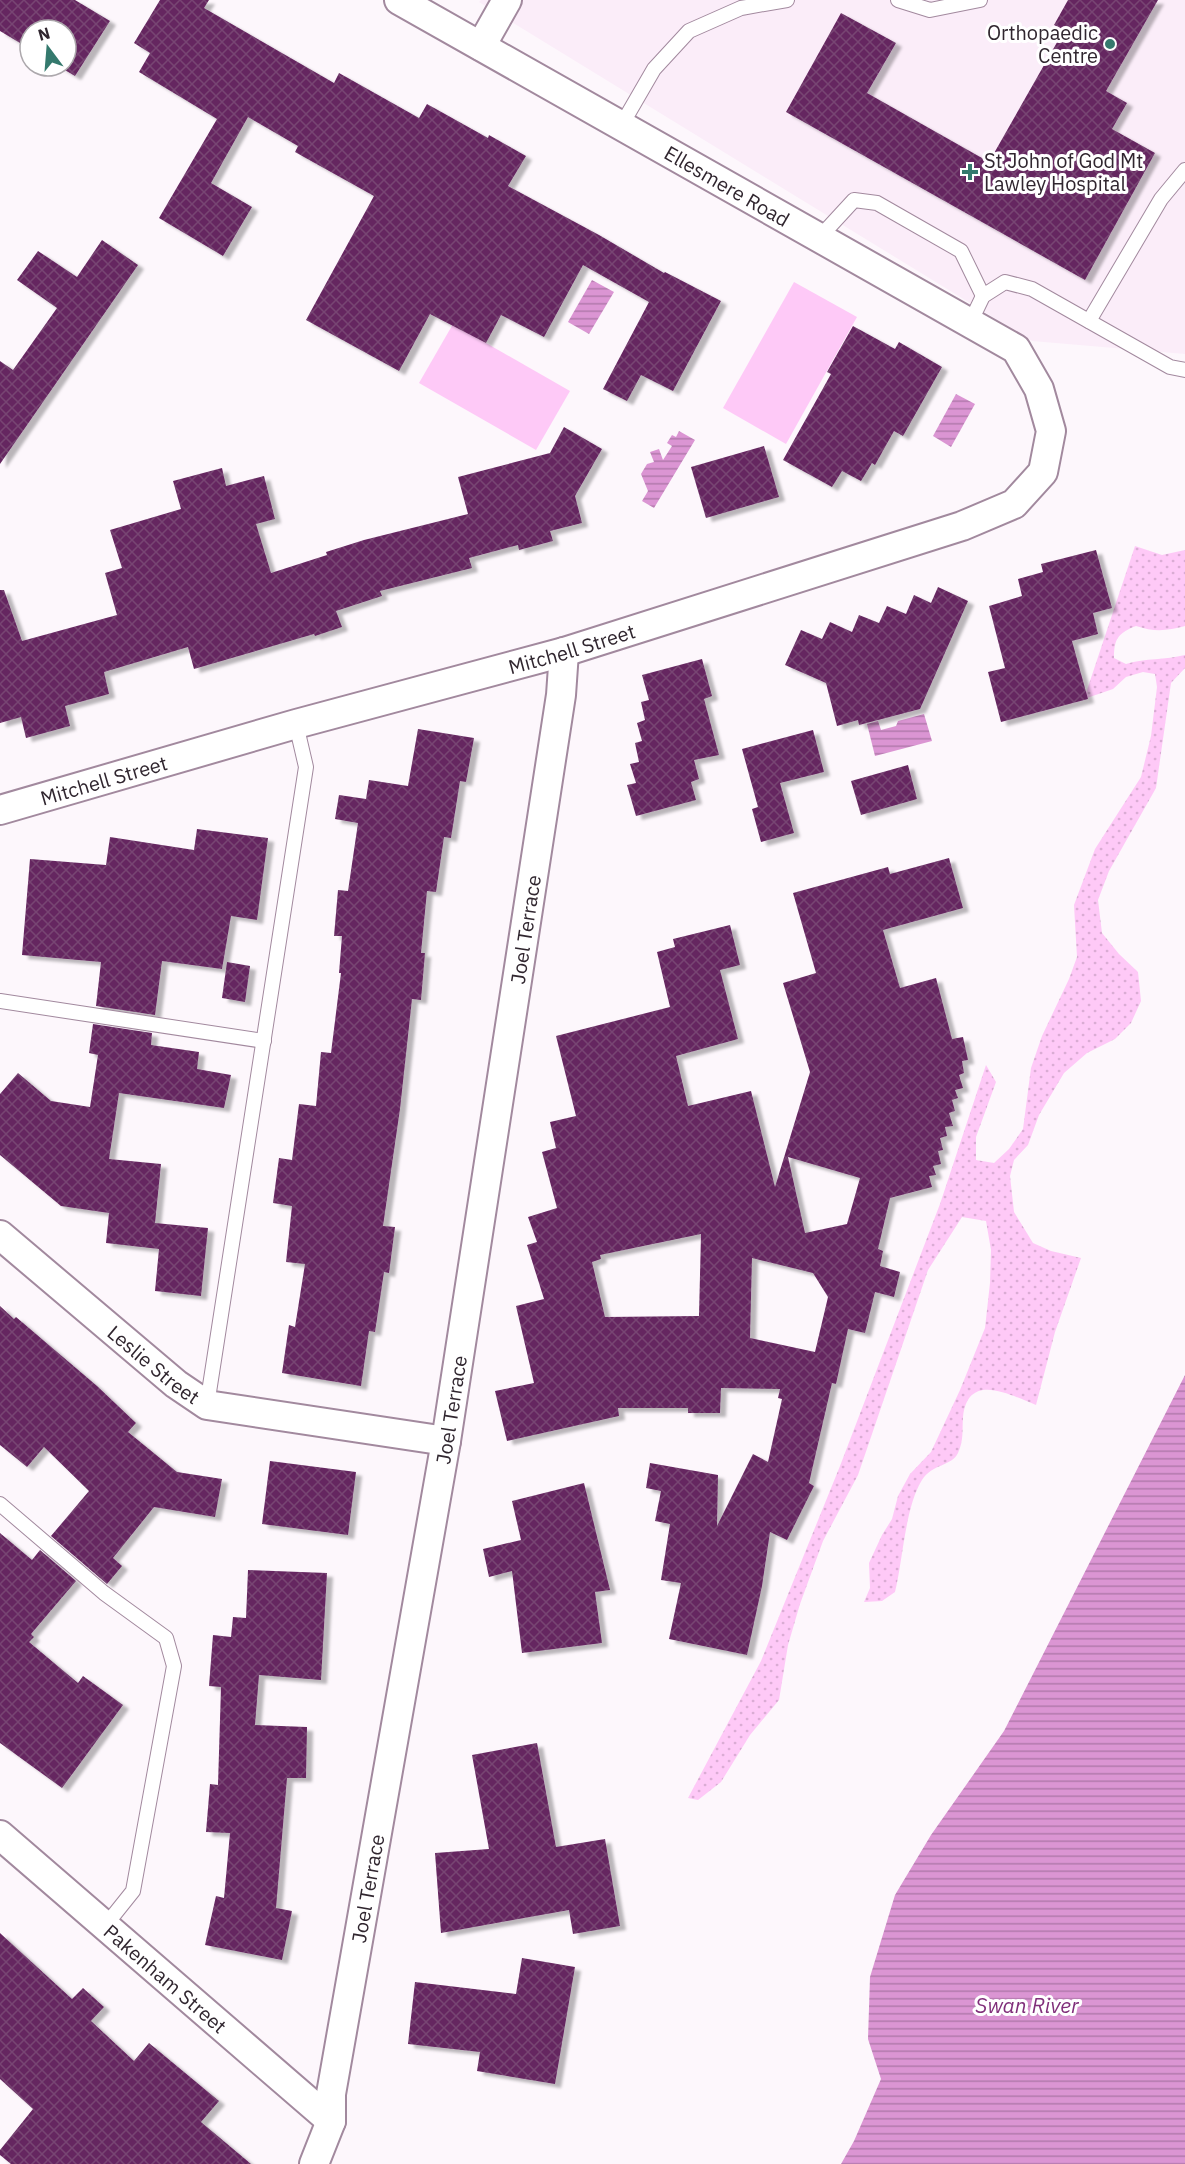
<svg xmlns="http://www.w3.org/2000/svg" width="1185" height="2164" viewBox="0 0 1185 2164" font-family="'IBM Plex Sans',sans-serif">
	<style>
		.built { fill: #fbedf9 }
		.grass { fill: url(#grass-dots) }
		.garden { fill: #fec9f7 }
		.water { fill: url(#water-rules) }
		.building { fill: url(#building-cross-hatch); fill-rule: evenodd; filter: url(#shadow) }
		.lines { fill: none; stroke-linecap: round; stroke-linejoin: round }
		.lane-casing { stroke: #a2899e; stroke-width: 16 }
		.street-casing { stroke: #a2899e; stroke-width: 32 }
		.lane { stroke: #fff; stroke-width: 14 }
		.street { stroke: #fff; stroke-width: 28 }
		.poi-dot { fill: #34796d; stroke: #fff; stroke-width: 2 }
		.labels { text-anchor: middle; dominant-baseline: central; stroke-width: 6; stroke-linejoin: round; paint-order: stroke }
		.poi-label { font-size: 20px; fill: #30262f; stroke: #fff; text-anchor: end }
		.street-label { font-size: 20px; fill: #30262f; stroke: #fff }
		.water-label { font-size: 21px; font-style: italic; fill: #802f7a; stroke: #fff }
	</style>
	<defs>
		<pattern id="grass-dots" width="8" height="8" patternUnits="userSpaceOnUse" patternTransform="scale(1.5)"><rect width="8" height="8" fill="#fec9f7"/><path d="M2 2h.1M6 6h.1" fill="none" stroke="#daacd4" stroke-width="1.8" stroke-linecap="round"/></pattern>
		<pattern id="water-rules" width="6" height="5" patternUnits="userSpaceOnUse" patternTransform="scale(1.5)"><rect width="6" height="5" fill="#db95d3"/><path d="M0 2.5h6" fill="none" stroke="#b279ac"/></pattern>
		<pattern id="building-cross-hatch" width="8" height="8" patternUnits="userSpaceOnUse" patternTransform="scale(1.5)"><rect width="8" height="8" fill="#652760"/><path d="M0 0l8 8M0 8l8-8" fill="none" stroke="#774573"/></pattern>
		<filter id="shadow"><feDropShadow dx="6" dy="4" stdDeviation="1.5" flood-color="#0004"/></filter>
	</defs>
	<rect width="100%" height="100%" fill="#fdf7fc"/>
	<polygon class="built" points="481,0 1185,0 1185,354 1032,341 479,2"/>
	<path class="grass" d="M1135,546L1162,555L1185,550V626C1167,631 1154,632 1136,626C1118,633 1114,639 1114,658L1126,664C1146,658 1165,660 1185,655V668L1171,683L1156,788L1109,871L1098,900L1102,933L1119,954L1138,972L1141,1001L1131,1023L1115,1039L1087,1053L1064,1073L1039,1115L1028,1145L1014,1160L1010,1176L1014,1212L1033,1243L1051,1251L1081,1258L1055,1332L1036,1405C1010,1395 968,1371 963,1417C962,1430 964,1440 958,1453C952,1466 932,1464 922,1480C905,1507 903,1560 895,1592L882,1601L864,1602L870,1588L869,1563L882,1535L892,1519L898,1496L910,1474L931,1452L960,1390L985,1328L990,1283L991,1250L986,1221L962,1217L928,1270L858,1475L823,1541L800,1604L788,1645L779,1700L750,1735L721,1782L698,1800L688,1798L761,1661L840,1466L940,1204L986,1065L996,1082L976,1137V1160L994,1163L1009,1149L1023,1129L1031,1068L1042,1036L1069,979L1077,957L1074,905L1095,849L1141,777L1151,736L1157,687L1155,674L1143,672L1126,677L1113,689L1084,699Z"/>
	<g class="garden">
		<polygon points="794,282 857,317 786,444 723,408"/>
		<polygon points="453,324 570,391 536,450 419,383"/>
	</g>
	<g class="water">
		<polygon points="592,280 614,292 589,334 568,322"/>
		<polygon points="956,394 975,404 951,447 933,436"/>
		<polygon points="679,431 695,440 654,508 642,501 648,491 641,474 647,464 654,462 650,452 659,449 663,460 672,446 667,443 672,435 676,437"/>
		<polygon points="924,714 932,741 875,756 867,724 878,721 881,730 896,726 898,721"/>
		<polygon points="1185,1375 1185,2164 841,2164 854,2141 881,2079 868,2039 870,1977 895,1895 931,1835 1004,1731"/>
	</g>
	<g class="building">
		<polygon points="0,0 75,0 110,21 75,76 58,66 66,66 66,30 30,30 30,49 0,31"/>
		<polygon points="160,0 209,0 204,8 334,83 339,73 419,118 427,104 488,138 489,135 526,156 508,186 599,235 664,273 665,272 721,301 673,391 641,375 627,401 603,389 649,302 583,265 544,337 501,315 486,343 430,314 399,371 306,320 374,196 295,152 298,146 248,117 211,183 252,207 223,256 159,218 217,119 139,72 150,53 134,43"/>
		<polygon points="1068,0 1158,0 1106,91 1127,103 1112,129 1155,153 1085,280 786,112 841,13 896,43 867,93 989,162 1064,30 1054,25"/>
		<polygon points="102,240 138,265 0,464 0,361 13,370 57,308 17,280 38,251 77,277"/>
		<polygon points="853,326 895,349 899,342 942,367 903,436 894,431 875,465 872,463 861,481 842,471 832,487 783,460 831,374 827,372"/>
		<polygon points="564,427 602,449 575,496 582,523 550,531 553,541 519,550 518,545 469,558 472,568 380,591 382,596 336,611 342,627 315,636 314,634 194,669 188,647 104,672 109,694 65,706 70,726 26,738 21,717 0,723 0,590 4,590 22,641 117,615 105,573 122,568 110,530 181,509 173,481 222,468 226,486 264,476 275,519 256,524 271,573 327,555 326,552 364,540 468,514 458,477 550,453"/>
		<polygon points="764,446 779,497 706,518 691,467"/>
		<polygon points="1096,550 1112,608 1093,613 1098,634 1072,641 1088,699 1001,722 988,672 1005,668 989,606 1022,596 1018,579 1043,572 1041,564"/>
		<polygon points="938,587 968,601 920,709 859,725 858,720 837,726 826,683 785,665 801,630 822,639 830,622 852,632 859,615 879,623 887,606 906,614 914,595 931,603"/>
		<polygon points="702,659 712,696 704,699 719,755 694,760 699,779 691,782 696,800 636,816 627,785 636,783 630,764 639,762 635,743 642,741 637,723 645,720 641,702 649,700 642,675"/>
		<polygon points="418,729 474,738 466,782 460,781 451,838 444,837 436,892 427,891 421,953 425,953 421,1000 412,999 400,1109 383,1226 395,1227 389,1273 384,1272 375,1332 369,1331 361,1386 282,1373 289,1325 295,1327 305,1264 286,1262 292,1206 273,1203 279,1158 292,1160 299,1104 316,1106 321,1052 331,1053 341,973 339,973 342,936 334,936 338,890 348,891 358,823 335,819 339,795 366,799 369,780 408,786"/>
		<polygon points="813,730 824,772 780,783 794,833 761,842 752,809 758,807 742,749"/>
		<polygon points="908,765 917,799 861,815 851,781"/>
		<polygon points="197,829 268,838 257,920 231,916 222,969 162,961 155,1015 96,1006 101,962 22,955 30,859 106,865 110,837 194,850"/>
		<path d="M949,858L963,908L883,930L900,988L936,978L952,1039L963,1037L968,1060L962,1061L964,1073L959,1075L963,1088L955,1090L958,1098L952,1100L955,1111L949,1113L953,1126L945,1127L947,1136L940,1138L943,1150L938,1151L941,1164L933,1166L936,1175L929,1176L932,1187L890,1198L878,1249L883,1251L880,1266L900,1272L894,1297L875,1292L865,1333L848,1329L836,1384L832,1383L809,1483L814,1486L787,1540L770,1532L762,1586L747,1655L669,1639L681,1583L661,1580L670,1524L655,1521L661,1491L646,1488L650,1463L718,1475L717,1526L753,1454L768,1462L782,1399L778,1398L780,1389L721,1388L720,1413H688V1408H618L619,1416L507,1441L495,1391L534,1383L516,1306L544,1299L527,1245L537,1242L528,1217L557,1208L542,1152L556,1148L550,1122L576,1116L556,1036L670,1007L657,952L675,947L673,939L730,925L740,965L720,970L738,1039L676,1056L688,1106L751,1091L775,1187L810,1072L783,983L816,973L793,893L888,867L890,874ZM788,1157L860,1178L847,1224L805,1233ZM701,1234L699,1316L605,1317L592,1262L601,1259L600,1255ZM752,1258L813,1273L828,1297L815,1352L750,1338Z"/>
		<polygon points="227,962 250,966 245,1002 222,998"/>
		<polygon points="93,1024 152,1033 151,1045 199,1052 197,1069 231,1075 224,1108 119,1093 109,1159 161,1164 155,1223 208,1228 201,1296 155,1291 159,1249 106,1243 109,1213 61,1206 0,1155 0,1094 18,1073 51,1101 90,1107 98,1055 89,1053"/>
		<polygon points="0,1306 14,1319 16,1317 97,1386 136,1423 128,1432 177,1472 222,1479 215,1517 154,1507 113,1558 122,1566 107,1584 51,1536 89,1491 44,1447 27,1467 0,1445"/>
		<polygon points="270,1461 356,1472 348,1535 262,1524"/>
		<polygon points="584,1483 610,1590 595,1592 602,1643 522,1653 512,1571 489,1577 483,1549 521,1540 512,1501"/>
		<polygon points="0,1533 32,1560 40,1550 76,1581 31,1634 34,1637 29,1642 78,1683 83,1676 123,1705 62,1788 0,1743"/>
		<polygon points="248,1570 327,1573 321,1680 259,1675 255,1725 307,1727 306,1778 287,1778 276,1908 292,1911 282,1960 205,1945 216,1896 224,1898 230,1833 206,1832 210,1784 218,1785 221,1687 209,1686 213,1635 231,1637 233,1617 246,1618"/>
		<polygon points="537,1743 556,1847 605,1839 620,1926 573,1934 569,1910 441,1933 435,1853 489,1849 472,1755"/>
		<polygon points="0,1933 72,1999 83,1988 104,2007 91,2021 134,2061 149,2043 219,2101 201,2122 251,2164 11,2164 0,2155 0,2150 33,2109 0,2079"/>
		<polygon points="522,1958 575,1967 555,2084 477,2071 480,2052 408,2044 415,1982 516,1994"/>
	</g>
	<g class="lines">
		<defs>
			<g id="lane">
				<polyline points="898,0 930,10 980,0"/>
				<polyline points="621,126 654,69 689,31 741,8 787,0"/>
				<polyline points="819,238 854,200 877,203 961,251 983,296"/>
				<polyline points="1089,321 1161,199 1185,170"/>
				<polyline points="970,323 983,296 1005,282 1032,289 1170,367 1185,370"/>
				<polyline points="0,1001 264,1041"/>
				<polyline points="207,1405 306,767 296,724"/>
				<polyline points="0,1504 104,1593 166,1638 174,1666 133,1891 105,1926"/>
			</g>
			<g id="street">
				<polyline points="481,46 507,0"/>
				<path id="s1" d="M0,810L296,724L564,652L962,526L1014,504L1043,472L1051,431L1039,389L1016,349L399,0"/>
				<path id="s2" d="M0,1235L176,1384L207,1405L446,1441"/>
				<path id="s3" d="M0,1835L331,2121"/>
				<path id="s4" d="M314,2164L331,2121V2094L446,1441L561,695L564,652"/>
			</g>
		</defs>
		<use href="#lane" class="lane-casing"/>
		<use href="#street" class="street-casing"/>
		<use href="#lane" class="lane"/>
		<use href="#street" class="street"/>
	</g>
	<g class="poi-dot">
		<circle cx="1110" cy="44" r="6"/>
		<path d="M967 163h6v6h6v6h-6v6h-6v-6h-6v-6h6z"/>
	</g>
	<g class="labels">
		<g class="poi-label">
			<text x="1098" y="32">Orthopaedic<tspan x="1098" dy="23">Centre</tspan></text>
			<text x="984" y="160" text-anchor="start">St John of God Mt<tspan x="984" dy="23">Lawley Hospital</tspan></text>
		</g>
		<g class="street-label">
			<text transform="translate(727 186) rotate(30)">Ellesmere Road</text>
			<text stroke="none"><textPath href="#s1" startOffset="594">Mitchell Street</textPath></text>
			<text stroke="none"><textPath href="#s1" startOffset="108">Mitchell Street</textPath></text>
			<text stroke="none"><textPath href="#s4" startOffset="1254">Joel Terrace</textPath></text>
			<text stroke="none"><textPath href="#s2" startOffset="201">Leslie Street</textPath></text>
			<text stroke="none"><textPath href="#s4" startOffset="768">Joel Terrace</textPath></text>
			<text stroke="none"><textPath href="#s4" startOffset="282">Joel Terrace</textPath></text>
			<text stroke="none"><textPath href="#s3" startOffset="219">Pakenham Street</textPath></text>
		</g>
		<g class="water-label">
			<text x="1027" y="2005">Swan River</text>
		</g>
	</g>
	<g transform="translate(48 48) rotate(344)"><circle r="28" fill="#ffffff" stroke="#aca8ac" stroke-width="1.5"/>
	<path d="M0-4.5L10 22L0 15L-10 22Z" fill="#34796d"/>
	<text y="-9" font-size="16" font-weight="bold" text-anchor="middle" fill="#30262f">N</text>
	</g>
</svg>
